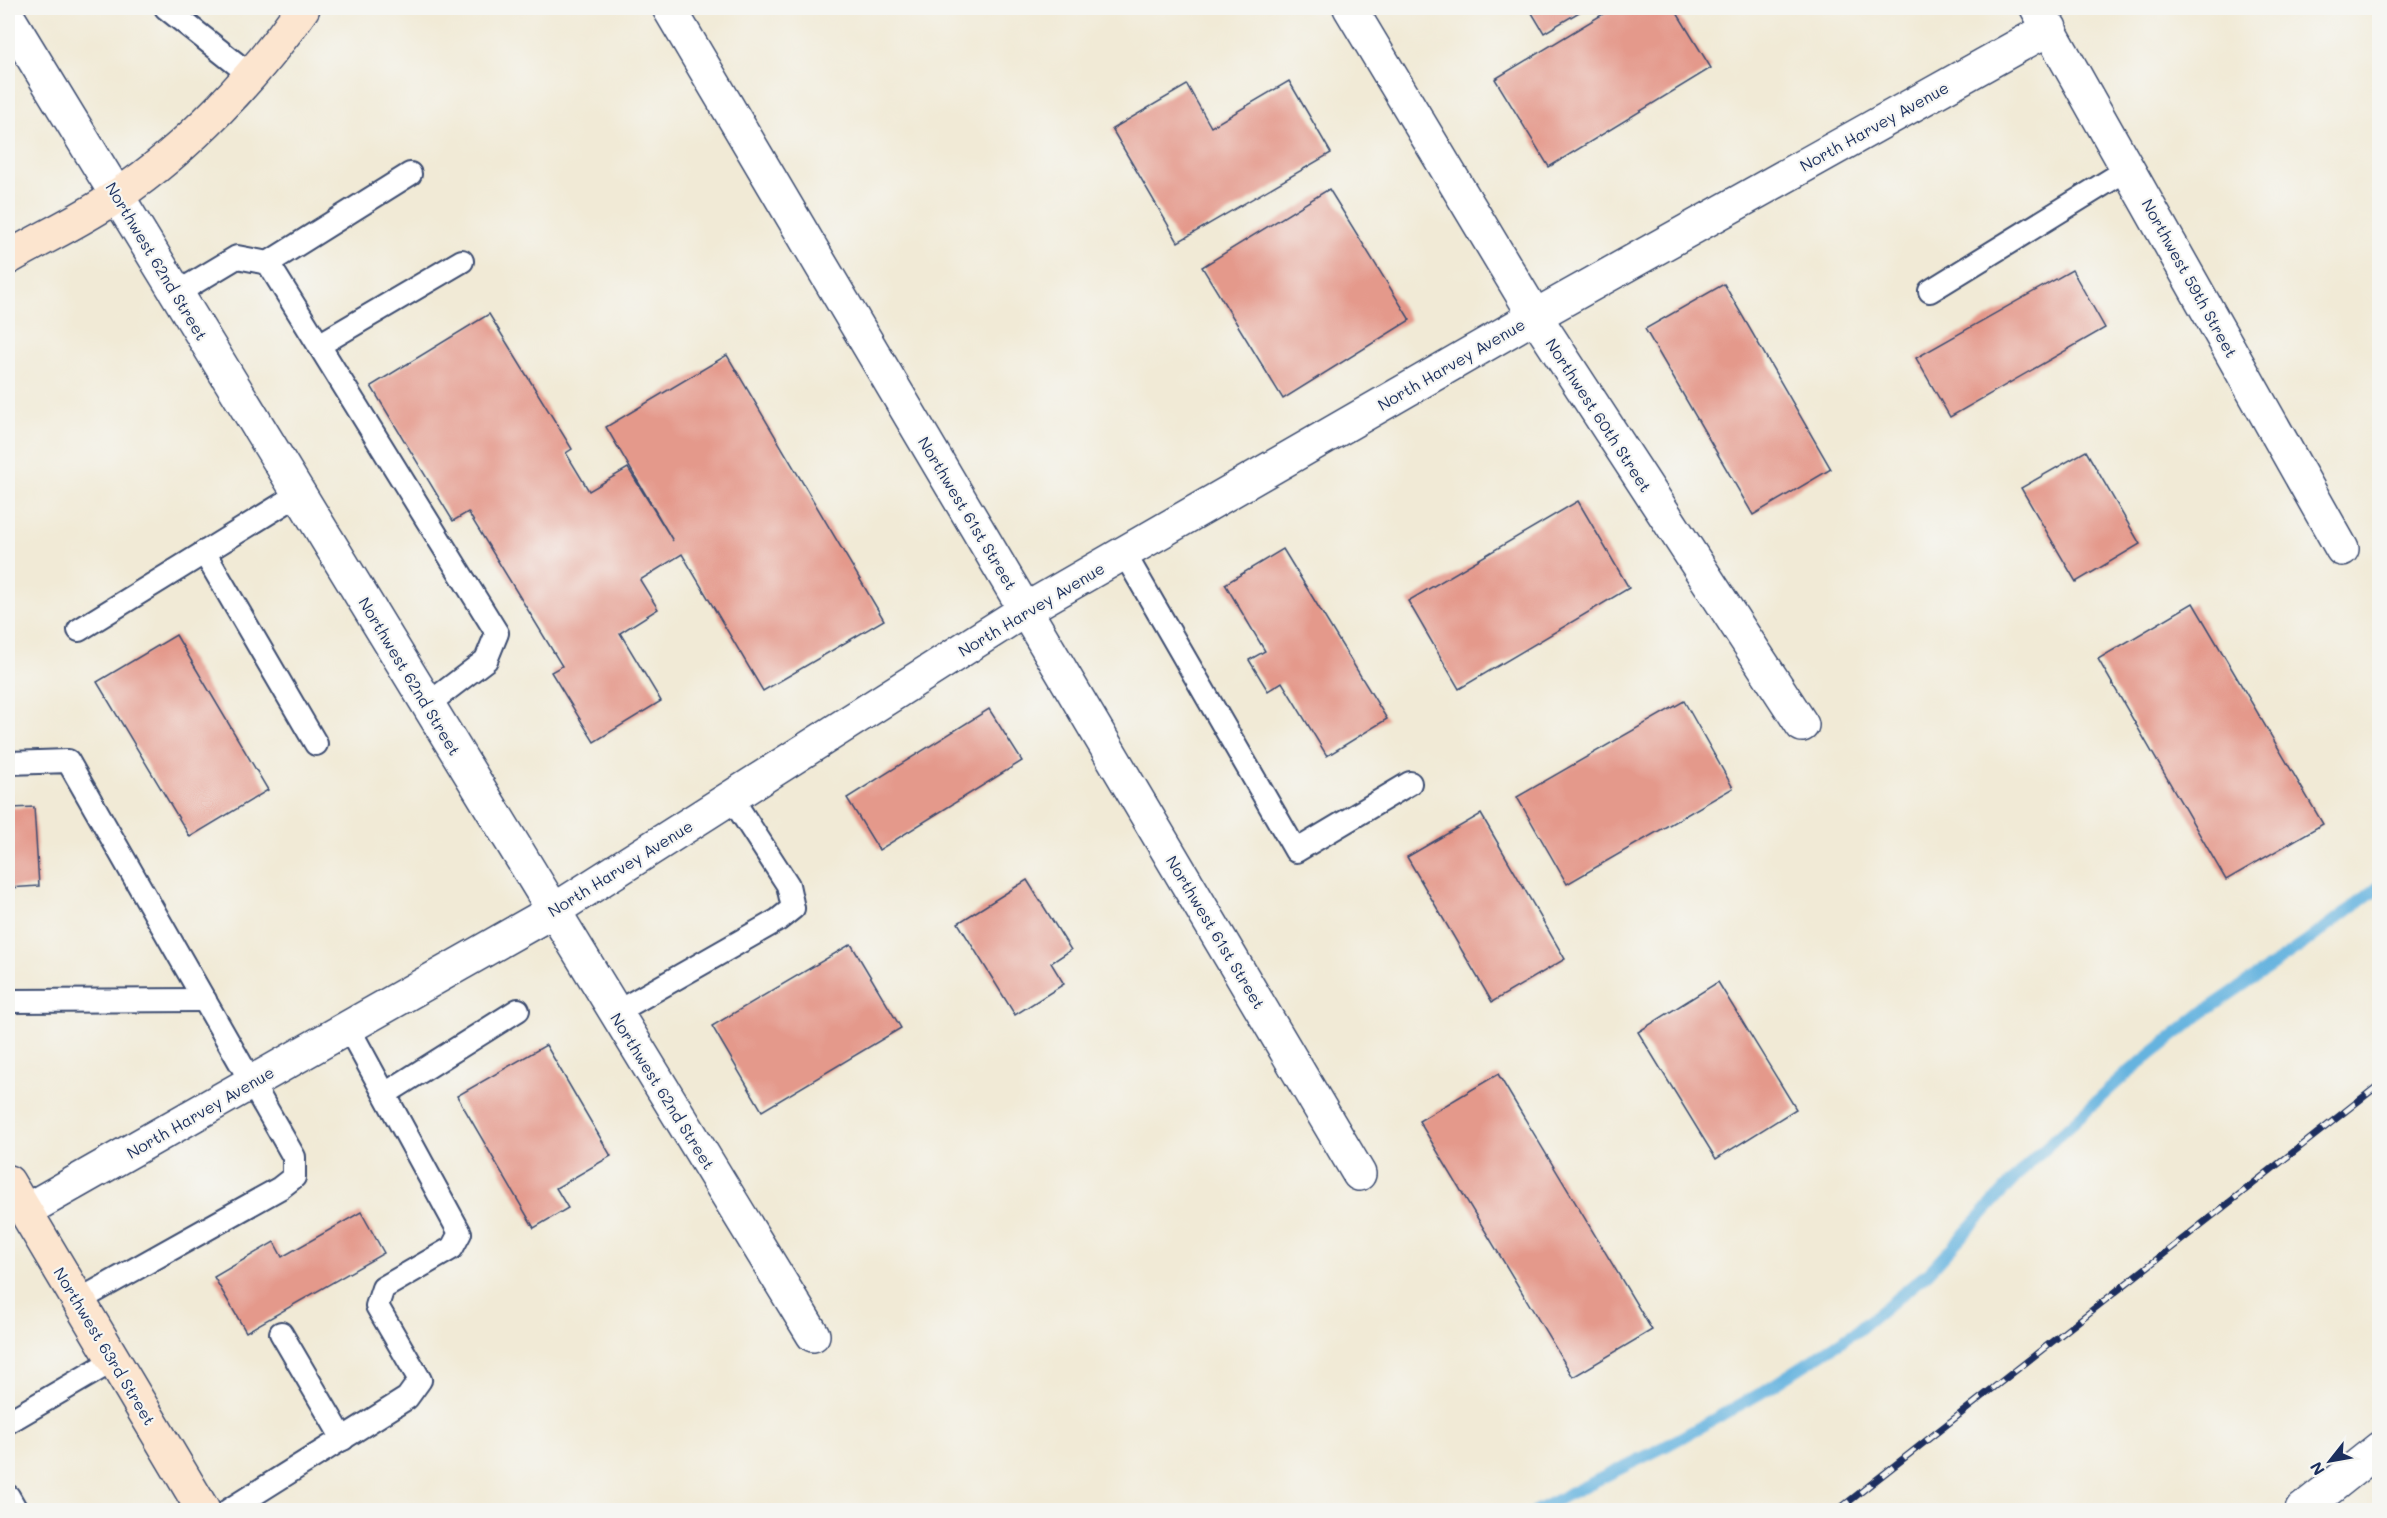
<svg xmlns="http://www.w3.org/2000/svg" width="2387" height="1518" viewBox="0 0 2387 1518" font-family="Mali,sans-serif">
	<style>
		.lines { fill: none; stroke-linecap: round; stroke-linejoin: round }
		.stream { stroke: #65b3df; stroke-width: 12 }
		.building { fill: #e4998b }
		.lane-casing { stroke: #3b4b70; stroke-width: 26 }
		.street-casing { stroke: #3b4b70; stroke-width: 36 }
		.secondary-casing { stroke: #3b4b70; stroke-width: 36 }
		.lane { stroke: #fff; stroke-width: 22 }
		.street { stroke: #fff; stroke-width: 33 }
		.secondary { stroke: #fce5cf; stroke-width: 33 }
		.rail-casing { stroke: #1b2f5e; stroke-width: 7 }
		.rail { stroke: #f6f6f2; stroke-width: 4.5; stroke-dasharray: 14; stroke-linecap: butt }
		.labels { text-anchor: middle; dominant-baseline: central; stroke-width: 4.5; stroke-linejoin: round; paint-order: stroke }
		.street-label { font-size: 16px; fill: #1b2f5e; stroke: #f6f6f2 }
	</style>
	<rect width="100%" height="100%" fill="#f6f6f2"/>
	<filter id="ink" filterUnits="userSpaceOnUse"><feTurbulence type="fractalNoise" baseFrequency=".0167" numOctaves="2"/><feDisplacementMap in="SourceGraphic" scale="12" xChannelSelector="R" yChannelSelector="G"/><feConvolveMatrix kernelMatrix="1 2 1 2 8 2 1 2 1" color-interpolation-filters="sRGB"/></filter>
	<filter id="wash" filterUnits="userSpaceOnUse"><feTurbulence type="fractalNoise" baseFrequency=".008" numOctaves="4" result="noise"/><feDisplacementMap in="SourceGraphic" scale="24" xChannelSelector="R" yChannelSelector="G"/><feGaussianBlur stdDeviation="1.35" result="paint"/><feColorMatrix in="noise" values="0 0 0 0 0 0 0 0 0 0 0 0 0 0 0 0 0 1.4 0 .05"/><feComposite in="paint" operator="in"/></filter>
	<g filter="url(#wash)">
		<rect width="100%" height="100%" fill="#f1ead6"/>
		<g class="lines">
			<polyline class="stream" points="1537,1510 1666,1446 1761,1393 1857,1331 1929,1272 2031,1161 2125,1075 2205,1011 2305,943 2380,886"/>
		</g>
		<g id="blocks">
			<g class="building">
				<polygon points="1529,8 1586,8 1544,33"/>
				<polygon points="1613,8 1674,8 1711,68 1549,167 1495,79"/>
				<polygon points="1289,81 1331,153 1178,242 1112,129 1187,85 1211,127"/>
				<polygon points="1329,189 1410,320 1283,399 1202,267"/>
				<polygon points="2072,270 2105,328 1950,417 1916,358"/>
				<polygon points="1724,284 1831,469 1753,515 1645,329"/>
				<polygon points="489,314 572,449 566,453 589,491 628,468 673,541 606,427 727,355 884,620 763,691 682,554 640,580 658,609 620,633 661,701 594,742 551,672 562,666 468,512 453,521 371,386"/>
				<polygon points="2086,451 2140,544 2076,582 2021,488"/>
				<polygon points="1578,501 1629,588 1459,689 1408,601"/>
				<polygon points="1283,549 1387,719 1327,756 1282,682 1268,691 1249,660 1265,651 1225,584"/>
				<polygon points="2193,603 2323,824 2226,880 2098,659"/>
				<polygon points="176,635 268,790 190,837 97,682"/>
				<polygon points="1684,701 1733,788 1567,884 1517,797"/>
				<polygon points="989,709 1022,761 879,850 847,798"/>
				<polygon points="8,774 12,808 34,807 39,886 8,888"/>
				<polygon points="1481,814 1565,959 1492,1002 1407,857"/>
				<polygon points="1027,880 1071,950 1051,963 1064,984 1015,1015 958,923"/>
				<polygon points="851,944 901,1028 762,1111 712,1026"/>
				<polygon points="1718,982 1796,1109 1716,1159 1638,1032"/>
				<polygon points="546,1045 611,1156 556,1188 568,1208 534,1228 457,1096"/>
				<polygon points="1498,1074 1652,1330 1573,1377 1419,1121"/>
				<polygon points="361,1212 384,1253 246,1332 214,1277 274,1242 282,1257"/>
			</g>
		</g>
	</g>
	<g filter="url(#ink)">
		<use href="#blocks" fill-opacity="0" stroke="#3b4b70" stroke-width="1.5"/>
		<g class="lines">
			<defs>
				<g id="lane">
					<polyline points="166,8 249,74"/>
					<polyline points="268,263 410,174"/>
					<polyline points="1930,291 2128,169"/>
					<polyline points="177,293 237,257 268,263 497,633 486,660 427,705"/>
					<polyline points="319,345 462,261"/>
					<polyline points="204,552 316,744"/>
					<polyline points="1124,553 1296,851 1410,783"/>
					<polyline points="79,630 299,494"/>
					<polyline points="9,763 68,761 294,1157 294,1177 280,1188 78,1301"/>
					<polyline points="8,1001 205,1000"/>
					<polyline points="615,1013 778,920 793,908 788,885 731,797"/>
					<polyline points="385,1094 518,1010"/>
					<polyline points="281,1333 343,1439"/>
					<polyline points="8,1422 114,1360"/>
					<polyline points="8,1496 16,1510"/>
					<polyline points="229,1510 407,1398 420,1380 377,1306 383,1288 452,1248 460,1233 348,1027"/>
				</g>
				<g id="street">
					<polyline points="669,8 1359,1174"/>
					<polyline points="1350,8 1535,316 1802,725"/>
					<polyline points="2037,8 2342,549"/>
					<polyline points="8,17 813,1335"/>
					<polyline points="25,1211 553,911 1025,610 1535,316 2050,28"/>
					<polyline points="2302,1510 2380,1448"/>
				</g>
				<g id="secondary">
					<path d="M8,258C44,237 84,219 118,195C188,148 255,77 303,8"/>
					<polyline points="8,1182 203,1510"/>
				</g>
			</defs>
			<use href="#lane" class="lane-casing"/>
			<use href="#street" class="street-casing"/>
			<use href="#secondary" class="secondary-casing"/>
			<use href="#lane" class="lane"/>
			<use href="#street" class="street"/>
			<use href="#secondary" class="secondary"/>
			<defs>
				<polyline id="rail" points="1838,1510 2380,1084"/>
			</defs>
			<use href="#rail" class="rail-casing"/>
			<use href="#rail" class="rail"/>
		</g>
	</g>
	<g class="labels">
		<g class="street-label">
			<text transform="translate(1874 126) rotate(-29)">North Harvey Avenue</text>
			<text transform="translate(157 261) rotate(59)">Northwest 62nd Street</text>
			<text transform="translate(2190 278) rotate(61)">Northwest 59th Street</text>
			<text transform="translate(1451 364) rotate(-30)">North Harvey Avenue</text>
			<text transform="translate(1599 415) rotate(57)">Northwest 60th Street</text>
			<text transform="translate(968 513) rotate(59)">Northwest 61st Street</text>
			<text transform="translate(1031 609) rotate(-31)">North Harvey Avenue</text>
			<text transform="translate(410 676) rotate(59)">Northwest 62nd Street</text>
			<text transform="translate(620 868) rotate(-32)">North Harvey Avenue</text>
			<text transform="translate(1216 932) rotate(59)">Northwest 61st Street</text>
			<text transform="translate(663 1091) rotate(58)">Northwest 62nd Street</text>
			<text transform="translate(200 1112) rotate(-30)">North Harvey Avenue</text>
			<text transform="translate(105 1346) rotate(59)">Northwest 63rd Street</text>
		</g>
	</g>
	<rect width="2387" height="1518" fill="none" stroke="#f6f6f2" stroke-width="30"/>
	<g transform="translate(2330 1461) rotate(239)" stroke="#f6f6f2" stroke-width="4.5" paint-order="stroke">
	<path d="M0-4.5L10 22L0 15L-10 22Z" fill="#1b2f5e"/>
	<text y="-9" font-size="16" font-weight="bold" text-anchor="middle" fill="#1b2f5e">N</text>
	</g>
</svg>
